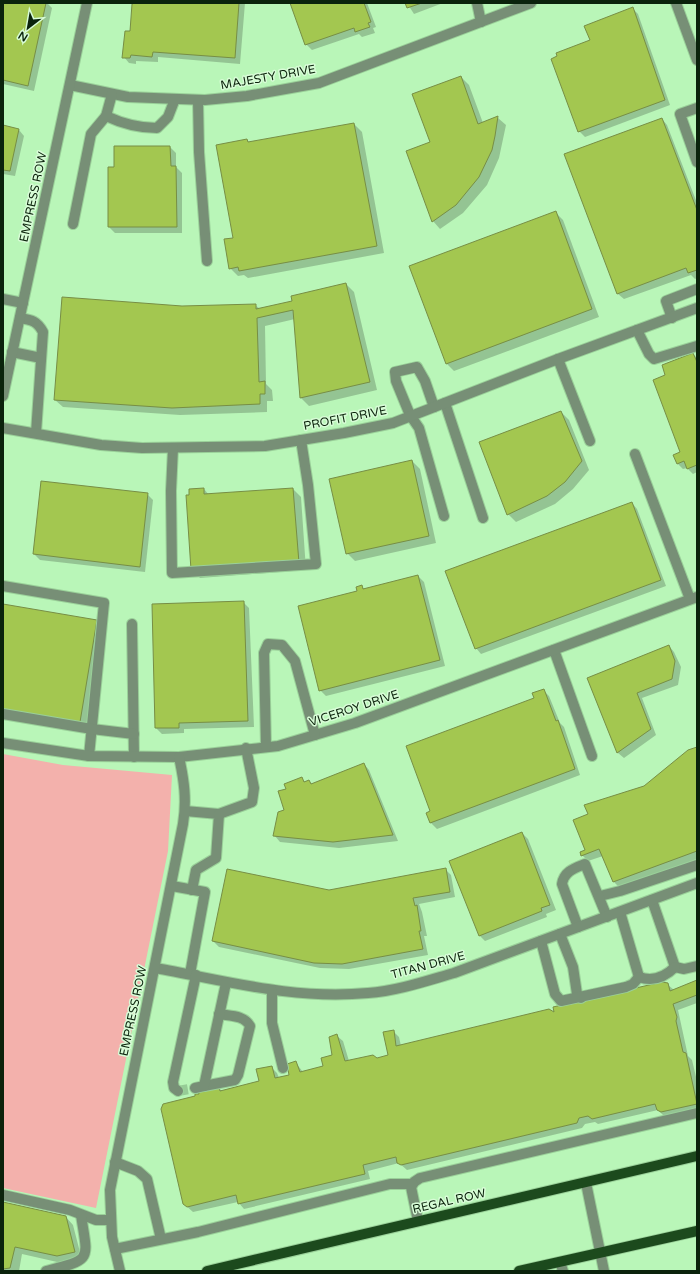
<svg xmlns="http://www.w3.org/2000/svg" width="700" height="1274" viewBox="0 0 700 1274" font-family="'Varela Round',sans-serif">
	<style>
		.green { fill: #f3b1ac }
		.shadow { fill: #0003 }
		.building { fill: #a3c750; stroke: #778e45 }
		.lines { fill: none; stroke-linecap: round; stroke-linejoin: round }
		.minor-tunnel { stroke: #96cc96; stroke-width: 10; stroke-dasharray: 10 5; stroke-linecap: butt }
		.minor-casing { stroke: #9ad099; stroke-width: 12 }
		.major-casing { stroke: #9ad099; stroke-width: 12 }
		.minor { stroke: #778f76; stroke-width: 10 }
		.major { stroke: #1c4a1d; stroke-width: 10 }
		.labels { text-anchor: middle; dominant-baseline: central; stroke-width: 3; stroke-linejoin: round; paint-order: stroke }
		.street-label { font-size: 12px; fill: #0b230c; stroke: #d8fcd7 }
	</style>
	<rect width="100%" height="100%" fill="#b9f6b8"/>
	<polygon class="green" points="3,754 63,765 172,775 168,851 96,1208 3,1188"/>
	<g class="shadow">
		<polygon points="3,3 47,3 52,8 34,91 3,84"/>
		<polygon points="136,3 245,3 240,64 158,57 158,62 136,61 136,64 129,63 124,57"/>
		<polygon points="291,3 367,3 376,27 373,28 375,33 362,37 359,34 312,50 306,44"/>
		<polygon points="407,3 443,3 414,14"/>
		<polygon points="633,9 638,14 670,105 585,137 579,131 591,41"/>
		<polygon points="461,77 469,85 483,123 498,118 506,125 499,158 487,185 463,213 440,229 433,221 431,143"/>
		<polygon points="662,119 667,125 697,203 697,278 695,279 691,275 624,299 618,294"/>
		<polygon points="354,124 362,132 384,253 248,278 244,275 238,276 230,268 247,140 249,143"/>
		<polygon points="3,126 19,130 24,136 15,176 3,174"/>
		<polygon points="115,147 170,147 176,153 176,167 182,173 182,233 115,233 109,227 115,168"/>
		<polygon points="555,212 563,220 599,317 454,371 446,363"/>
		<polygon points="346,284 354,292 377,390 309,406 301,398 295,319 265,326 266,384 272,390 273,401 267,401 267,412 180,415 63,407 55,400 182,307 255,305 260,309 293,302"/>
		<polygon points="693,354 697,358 697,472 693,474 687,468 683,469 678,464 682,453 667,375"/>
		<polygon points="561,412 569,420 589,470 573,489 555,504 516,522 508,514"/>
		<polygon points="412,461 420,469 436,543 355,561 347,553"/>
		<polygon points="204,489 209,495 293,489 301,497 306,570 200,578 192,570"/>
		<polygon points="147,494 153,500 145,572 40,560 34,554"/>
		<polygon points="632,503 637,509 666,586 481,654 476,648"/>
		<polygon points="418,576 424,582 445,666 326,696 320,690 361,586 365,590"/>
		<polygon points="243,602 249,608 254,727 184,729 184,733 162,734 156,728 153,605"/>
		<polygon points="3,605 96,621 102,626 86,727 3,713"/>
		<polygon points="669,646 674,652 681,667 678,685 642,698 656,735 624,758 618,753 588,678"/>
		<polygon points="543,690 549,696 560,723 564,727 580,775 437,829 431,823 432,811"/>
		<polygon points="697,748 697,859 620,888 614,882 603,856 588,861 582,855 586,851 589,815 645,787"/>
		<polygon points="364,764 369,770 398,841 339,848 280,842 275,836 285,810 287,789 302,779 305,782 309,781 312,784"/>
		<polygon points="522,833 528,839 556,910 546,914 547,917 485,941 479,935"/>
		<polygon points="446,870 451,875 455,897 419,904 422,912 427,936 424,936 428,955 349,969 320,968 219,947 213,941 329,891"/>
		<polygon points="697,982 697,1003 678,1010 688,1056 692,1060 697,1081 697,1111 664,1116 658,1110 598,1124 595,1122 585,1124 582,1128 407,1170 399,1163 368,1171 370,1179 244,1209 238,1202 193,1212 184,1204 196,1097 218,1088 222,1091 260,1082 271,1067 277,1073 279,1078 290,1075 295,1062 303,1072 325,1067 334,1056 337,1036 343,1041 349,1061 377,1059 389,1056 393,1031 399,1037 401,1046 555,1013 667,984 674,990"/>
		<polygon points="3,1203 65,1216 73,1225 82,1260 66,1264 22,1254 19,1271 3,1271"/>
	</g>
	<g class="building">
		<polygon points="3,3 46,3 28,86 3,80"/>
		<polygon points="135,3 239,3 235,58 153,52 152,57 131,55 130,58 122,58 125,31 130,31 132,4"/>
		<polygon points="290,3 364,3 371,22 368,23 370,27 355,32 354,28 305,45"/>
		<polygon points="405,3 422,3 407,8"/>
		<polygon points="633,7 665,100 578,132 551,59 557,56 556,53 590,40 584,26"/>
		<polygon points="461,76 478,124 498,116 495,136 492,150 479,177 456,205 432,222 406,151 430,142 412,94"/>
		<polygon points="662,118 697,210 697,270 688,273 686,268 617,294 564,154"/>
		<polygon points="354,123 377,246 239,271 238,267 229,269 224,239 233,238 216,145 247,139 248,142"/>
		<polygon points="3,125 19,129 10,171 3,170"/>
		<polygon points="114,146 170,146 171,166 176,166 177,227 108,227 108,167 114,167"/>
		<polygon points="556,211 592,309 446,364 409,266"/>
		<polygon points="346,283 370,382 300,398 293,310 257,318 259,382 265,381 265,394 260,394 260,404 172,408 54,400 62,297 182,306 256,304 256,309 292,301 291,296"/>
		<polygon points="693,353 697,362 697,465 687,469 684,461 677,464 673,455 680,452 653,380 665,375 662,365"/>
		<polygon points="561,411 582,461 565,482 547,496 507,515 479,442"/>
		<polygon points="412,460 429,536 346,554 329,479"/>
		<polygon points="41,481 148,493 140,567 33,554"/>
		<polygon points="204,488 204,494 293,488 299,563 191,570 186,495 189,495 189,489"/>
		<polygon points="632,502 661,580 475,649 445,571"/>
		<polygon points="418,575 440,660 319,691 298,606 357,591 356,587 362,585 363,589"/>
		<polygon points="244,601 248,721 179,723 179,728 155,728 152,604"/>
		<polygon points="3,604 97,620 80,722 3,709"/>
		<polygon points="669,645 675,661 672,679 637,693 651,729 617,753 587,678"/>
		<polygon points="544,689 556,721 558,720 575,769 430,823 426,813 430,811 406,746 534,698 532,693"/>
		<polygon points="697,747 697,851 613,882 599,849 581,856 580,852 585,850 573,820 588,814 584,805 644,786 688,750"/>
		<polygon points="364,763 393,835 333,842 273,836 278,812 284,810 278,791 286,789 284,784 302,777 304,782 309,780 311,784"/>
		<polygon points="522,832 550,905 541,908 542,911 479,936 449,861"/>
		<polygon points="446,868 450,892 413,898 415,906 417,905 421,931 419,931 423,949 342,964 314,963 212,941 227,869 329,890"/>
		<polygon points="697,980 697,995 673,1004 677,1017 676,1021 683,1052 686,1053 697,1104 661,1112 657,1110 655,1104 592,1119 588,1116 579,1118 577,1123 401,1165 397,1163 396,1157 363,1165 365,1174 238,1204 236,1195 187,1207 183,1204 161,1109 163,1104 195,1096 195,1094 199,1094 198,1091 219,1087 220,1091 259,1081 256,1069 272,1066 275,1078 289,1075 287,1064 296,1061 300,1072 323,1066 321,1058 332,1055 329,1037 337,1034 345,1061 373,1055 377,1058 388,1055 383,1032 394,1030 396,1046 549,1009 554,1012 553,1007 662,982 668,983 670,991"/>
		<polygon points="3,1202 66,1216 75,1252 57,1256 15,1247 10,1268 3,1269"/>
	</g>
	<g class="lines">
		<polyline class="minor-tunnel" points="178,1091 195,1088"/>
		<defs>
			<g id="minor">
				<polyline points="477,3 481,22"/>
				<polyline points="676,3 697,60"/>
				<polyline points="70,85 128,97 205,100 247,96 319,83 531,3"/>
				<polyline points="198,100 199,152 207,261"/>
				<polyline points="697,108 680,114 697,162"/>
				<path d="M106,116C123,124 139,128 157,128L168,117L175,99"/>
				<polyline points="73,224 91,134 106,116 112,94"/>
				<polyline points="3,299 23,303"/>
				<path d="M20,318C32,320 37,321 43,332L36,433"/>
				<polyline points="672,318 666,301 697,289"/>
				<polyline points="637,330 649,354 654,359 697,346"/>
				<polyline points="12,352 41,358"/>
				<polyline points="558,359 590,441"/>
				<polyline points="3,396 87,3"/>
				<polyline points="445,403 483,518"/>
				<polyline points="434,407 425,381 417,367 395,372 396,381 410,415 419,428 444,516"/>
				<polyline points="3,428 101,445 142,448 265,446 344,433 393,423 558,359 697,308"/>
				<polyline points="173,448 171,491 172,573 316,564 308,485 301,440"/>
				<polyline points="635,454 690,599"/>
				<polyline points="3,586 104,603 89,756"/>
				<polyline points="132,624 134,757"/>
				<polyline points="554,650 592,756"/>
				<polyline points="3,714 92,729 134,734"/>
				<polyline points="3,743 89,756 179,757 278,746 355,723 697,597"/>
				<polyline points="266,747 264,653 268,644 282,645 295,661 315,735"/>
				<polyline points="185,811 219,814 216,858 196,870 192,890"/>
				<polyline points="219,814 252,802 254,788 246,748"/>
				<polyline points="172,886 205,892 190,974"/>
				<polyline points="600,896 620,891 697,865"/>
				<polyline points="652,900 675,967"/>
				<polyline points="620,912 639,977"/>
				<path d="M578,927L562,884C564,871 575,868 585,864L607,917"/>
				<polyline points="560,934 573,967 577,994 581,998"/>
				<polyline points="541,941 555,994 561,1001 626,987 633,984 639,977"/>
				<polyline points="675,967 684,969 697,966"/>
				<path d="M155,968C228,981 293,1000 368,993C397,991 426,981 454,973L697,883"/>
				<path d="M639,977C653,982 665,977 675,967"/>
				<polyline points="272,991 272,1023 283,1068"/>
				<path d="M204,1086L235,1080L238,1075L250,1026C244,1015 230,1016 219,1014"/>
				<polyline points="195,1088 204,1086 226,983"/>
				<polyline points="178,1091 174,1088 173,1082 196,975"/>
				<polyline points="115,1162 138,1171 147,1179 161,1239"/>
				<polyline points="586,1183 604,1271"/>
				<polyline points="3,1195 70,1210 96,1220 111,1220"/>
				<polyline points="418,1221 411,1187 414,1182 420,1178 697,1113"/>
				<polyline points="115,1249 198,1232 390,1184 413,1184"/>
				<polyline points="560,1262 563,1271"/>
				<path d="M46,1271C93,1259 88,1261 81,1215"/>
				<path d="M120,1271L112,1237L110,1190L183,824C187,800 184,780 179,757"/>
			</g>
			<g id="major">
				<polyline points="207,1271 697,1156"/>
				<polyline points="519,1271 697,1231"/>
			</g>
		</defs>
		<use href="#minor" class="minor-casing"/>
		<use href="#major" class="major-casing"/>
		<use href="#minor" class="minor"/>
		<use href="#major" class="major"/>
	</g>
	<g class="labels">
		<g class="street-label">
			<text transform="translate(268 77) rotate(-10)">MAJESTY DRIVE</text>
			<text transform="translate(33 197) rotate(-78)">EMPRESS ROW</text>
			<text transform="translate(345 418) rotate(-11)">PROFIT DRIVE</text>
			<text transform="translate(354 708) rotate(-18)">VICEROY DRIVE</text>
			<text transform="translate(428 965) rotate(-15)">TITAN DRIVE</text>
			<text transform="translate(133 1011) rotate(-78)">EMPRESS ROW</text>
			<text transform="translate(449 1201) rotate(-13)">REGAL ROW</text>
		</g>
	</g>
	<rect width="700" height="1274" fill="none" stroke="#0b230c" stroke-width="8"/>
	<g transform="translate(28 28) rotate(211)" stroke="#d8fcd7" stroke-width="3" paint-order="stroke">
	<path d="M0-3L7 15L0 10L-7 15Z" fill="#0b230c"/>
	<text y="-6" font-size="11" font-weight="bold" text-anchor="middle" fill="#0b230c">N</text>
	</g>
</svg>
